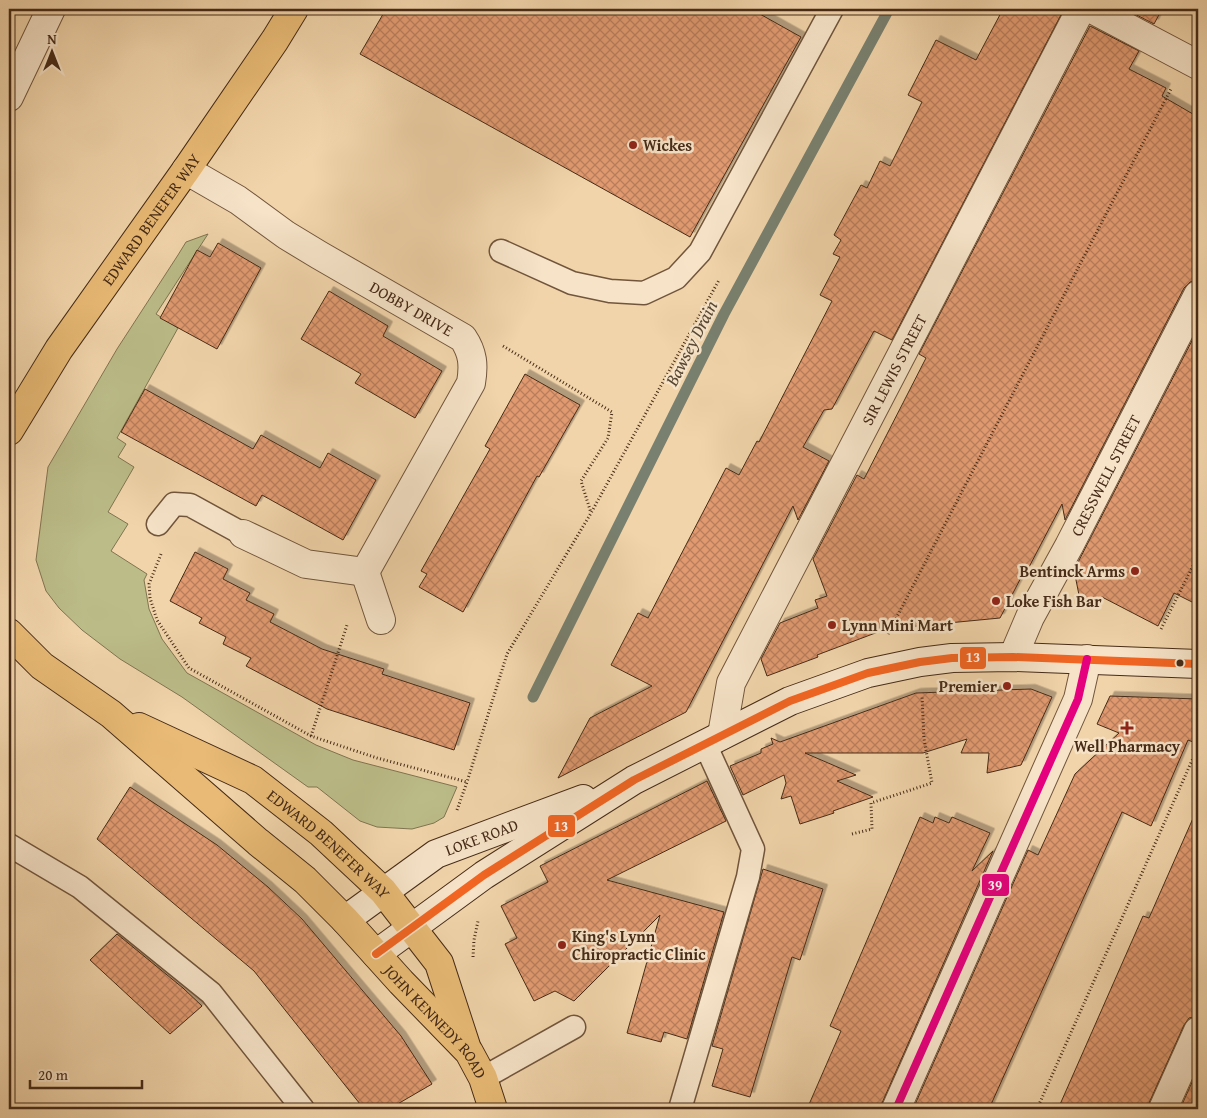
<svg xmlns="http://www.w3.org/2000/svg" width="1207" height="1118" viewBox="0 0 1207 1118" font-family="'Gentium Book Plus',serif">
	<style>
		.green { fill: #bbbc88; stroke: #807450 }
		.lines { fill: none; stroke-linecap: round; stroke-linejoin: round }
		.stream { stroke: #79806f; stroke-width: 11 }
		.building { fill: url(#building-cross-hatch); stroke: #462b17; filter: url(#shadow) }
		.lane-casing { stroke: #71553c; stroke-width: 25 }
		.street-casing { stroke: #71553c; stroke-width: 30 }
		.secondary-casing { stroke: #462b17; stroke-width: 30 }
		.primary-casing { stroke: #462b17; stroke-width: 30 }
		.path { stroke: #462b17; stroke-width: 3; stroke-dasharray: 1 2.5; stroke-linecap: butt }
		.lane { stroke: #f6e3c8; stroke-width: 22 }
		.street { stroke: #f6e3c8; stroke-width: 28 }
		.secondary { stroke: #f6e3c8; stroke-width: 28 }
		.primary { stroke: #e8ba75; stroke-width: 28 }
		.bus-1-casing { stroke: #f6e3c8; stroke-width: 11 }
		.bus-2-casing { stroke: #f6e3c8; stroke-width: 11 }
		.bus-1 { stroke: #f26522; stroke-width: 8 }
		.bus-2 { stroke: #e5007d; stroke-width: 8 }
		.poi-dot { fill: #8f2418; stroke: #f6e3c8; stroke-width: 2 }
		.bus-dot { fill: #462b17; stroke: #f6e3c8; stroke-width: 2 }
		.labels { text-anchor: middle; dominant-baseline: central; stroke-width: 5; stroke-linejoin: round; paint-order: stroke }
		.poi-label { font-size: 16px; font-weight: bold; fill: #462b17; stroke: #f6e3c8; text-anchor: start }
		.street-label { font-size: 16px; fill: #462b17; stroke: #f6e3c8 }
		.water-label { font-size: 18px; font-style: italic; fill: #574734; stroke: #f6e3c8 }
		.line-badge { stroke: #f6e3c8; stroke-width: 2 }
		.badge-label { font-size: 14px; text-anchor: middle; font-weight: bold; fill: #fff }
	</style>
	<defs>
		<pattern id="building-cross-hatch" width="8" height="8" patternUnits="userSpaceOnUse" patternTransform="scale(1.25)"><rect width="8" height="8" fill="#e19a70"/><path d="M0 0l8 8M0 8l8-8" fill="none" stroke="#b87e5b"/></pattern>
		<filter id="shadow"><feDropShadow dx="4.5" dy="-4.5" stdDeviation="0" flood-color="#0004"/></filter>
	</defs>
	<rect width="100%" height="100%" fill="#f1d4aa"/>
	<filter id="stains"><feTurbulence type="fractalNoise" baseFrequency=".004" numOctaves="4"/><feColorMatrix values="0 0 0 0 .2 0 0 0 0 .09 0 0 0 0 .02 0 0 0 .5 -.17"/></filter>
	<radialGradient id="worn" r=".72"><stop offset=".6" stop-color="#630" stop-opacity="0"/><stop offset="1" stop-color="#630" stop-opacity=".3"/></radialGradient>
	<polygon class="green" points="208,234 156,314 178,328 117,438 126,444 118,457 134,467 108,512 128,524 111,551 147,574 144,580 149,609 162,639 187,673 316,745 353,760 457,787 444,817 434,823 412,829 377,827 360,821 317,787 308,787 182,697 120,659 82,630 59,608 46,591 36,560 48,467 117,349 178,255 186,242"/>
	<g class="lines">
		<polyline class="stream" points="533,697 724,314 889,9"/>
	</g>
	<g class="building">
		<polygon points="386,9 751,9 801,37 690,237 360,54"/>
		<polygon points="1003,9 1064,9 892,340 874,331 832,409 824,410 803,447 829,461 798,520 793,506 686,712 558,778 590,718 652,686 611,665 638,613 648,618 726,468 739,475 757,441 759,442 832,301 820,295 840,257 833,254 841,240 834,235 861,185 867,188 880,161 890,166 922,102 908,95 936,40 976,60"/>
		<polygon points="1125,9 1162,9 1154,24"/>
		<polygon points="1090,26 1139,51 1129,69 1166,88 1162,96 1198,117 1198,280 1190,282 1184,288 1065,520 1062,504 1028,569 1026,568 1000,618 886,629 817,655 818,657 767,676 761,659 780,623 818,608 815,600 827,596 813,559 857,475 864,479 926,358 919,354"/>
		<polygon points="218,243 261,268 217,349 160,318 197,250 210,257"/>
		<polygon points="329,291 388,326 383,336 442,371 415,418 355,383 361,374 301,339"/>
		<polygon points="1198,329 1198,605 1174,593 1158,626 1102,597 1092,602 1079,595 1074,570"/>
		<polygon points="525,374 580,405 539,477 537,476 463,612 419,587 427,574 421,571 490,449 485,446"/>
		<polygon points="145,389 253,449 261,435 320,468 328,453 376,480 343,540 262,495 256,506 121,432"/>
		<polygon points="195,552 228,569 223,579 250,593 246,600 274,614 270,622 322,649 384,669 382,674 470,703 454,750 327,709 246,666 251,658 223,644 226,637 199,623 202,618 170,601"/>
		<polygon points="1031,689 1052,697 1021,765 987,773 989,753 961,753 967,739 923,753 805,753 856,775 837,781 873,797 833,811 834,813 800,824 791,796 781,799 786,783 784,775 743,795 730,766 761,753 761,749 773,744 771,738 780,742 916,693"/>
		<polygon points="1110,696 1198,699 1198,744 1188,740 1151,826 1122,812 989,1109 913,1109 1028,850 1038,855 1075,774 1119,733 1097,724"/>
		<polygon points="707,781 726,821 607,880 724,912 687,1039 664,1032 661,1042 627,1033 660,915 574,1001 555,991 534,1001 505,944 517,938 501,906 548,882 540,866"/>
		<polygon points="130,787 217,845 268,887 302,919 401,1036 432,1084 389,1109 364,1109 254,971 97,839"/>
		<polygon points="1198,807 1198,1016 1189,1018 1184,1025 1149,1103 1148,1109 1058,1109 1143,916 1149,918"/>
		<polygon points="920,817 933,823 935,817 949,823 952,817 990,833 972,871 993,851 882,1103 881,1109 807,1109 841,1031 830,1026"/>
		<polygon points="763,869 823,889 800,960 792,957 750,1097 712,1086 723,1049 712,1046"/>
		<polygon points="117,934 183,988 202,1006 170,1034 90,960"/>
		<polygon points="1198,1069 1198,1109 1180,1109"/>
	</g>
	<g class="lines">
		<defs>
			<g id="lane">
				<polyline points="501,251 572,283 610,291 644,293 676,278 700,252 832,9"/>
				<polyline points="158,524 174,504 190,505 243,534"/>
				<polyline points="9,845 80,887 211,993 303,1109"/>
				<polyline points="483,1078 574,1027"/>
				<polyline points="680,1109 748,877 753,849 705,744"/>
			</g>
			<g id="street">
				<polyline points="1092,9 1198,65"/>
				<polyline points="9,97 51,9"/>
				<path id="s1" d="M186,170L238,200L286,235L319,255L463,338C473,353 474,365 471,383L365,572L306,564L243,534"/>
				<polyline points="365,572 381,620"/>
				<path id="s2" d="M1013,657L1030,617L1069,546L1198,295"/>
				<path id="s3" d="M722,735L731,683L1081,9"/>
				<polyline points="896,1109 1078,699 1087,659"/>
				<polyline points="1163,1109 1198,1031"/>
			</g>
			<g id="secondary">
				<path id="s4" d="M345,920L436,854L583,799"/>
				<polyline points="376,954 484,875 634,780 790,701 868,673 920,662 952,658 1013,657 1198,664"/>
			</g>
			<g id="primary">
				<path id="s5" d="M9,431L59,349L186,170L275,40L294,9"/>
				<path id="s6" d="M9,633L42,666L111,714L258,842L305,880L345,920L401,982L469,1052L483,1078L493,1109"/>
				<path id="s7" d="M139,727L253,780L321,833L383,891L439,963L466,1046"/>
			</g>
		</defs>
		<use href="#lane" class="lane-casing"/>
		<use href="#street" class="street-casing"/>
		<use href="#secondary" class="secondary-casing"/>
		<use href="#primary" class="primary-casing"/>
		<g class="path">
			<polyline points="503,346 612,412 608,438 581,481 591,513"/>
			<polyline points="161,554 149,584 150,598 157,620 189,668 311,736 377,758 467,782"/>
			<polyline points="1161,629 1198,556"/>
			<polyline points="888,634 1171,89"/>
			<polyline points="311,736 347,625"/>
			<polyline points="457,810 467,782 507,654 591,513 719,280"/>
			<polyline points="852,834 872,829 871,803 932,783 924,739 922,696"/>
			<polyline points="473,957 474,940 478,921"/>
			<polyline points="1037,1109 1198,747"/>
		</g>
		<use href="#lane" class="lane"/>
		<use href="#street" class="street"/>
		<use href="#secondary" class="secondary"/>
		<use href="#primary" class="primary"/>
		<defs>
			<polyline id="bus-1" points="376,954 484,875 634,780 790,701 868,673 920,662 952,658 1013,657 1198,664"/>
			<polyline id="bus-2" points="896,1109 1078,699 1087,659"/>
		</defs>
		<use href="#bus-1" class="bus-1-casing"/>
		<use href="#bus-2" class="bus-2-casing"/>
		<use href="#bus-1" class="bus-1"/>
		<use href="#bus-2" class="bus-2"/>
	</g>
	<g class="poi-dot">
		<circle cx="633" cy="145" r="5"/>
		<circle cx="1135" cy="571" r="5"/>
		<circle cx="996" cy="601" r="5"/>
		<circle cx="832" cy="625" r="5"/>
		<circle cx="1007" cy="686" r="5"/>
		<path d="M1124.5 720.5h5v5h5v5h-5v5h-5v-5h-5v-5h5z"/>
		<circle cx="562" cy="945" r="5"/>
	</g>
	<circle class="bus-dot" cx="1180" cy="663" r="4.5"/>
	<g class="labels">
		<g class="poi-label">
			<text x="643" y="145">Wickes</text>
			<text x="1125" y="571" text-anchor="end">Bentinck Arms</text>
			<text x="1006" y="601">Loke Fish Bar</text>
			<text x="842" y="625">Lynn Mini Mart</text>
			<text x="997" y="686" text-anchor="end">Premier</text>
			<text x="1127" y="746" text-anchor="middle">Well Pharmacy</text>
			<text x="572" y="936">King's Lynn<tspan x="572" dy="18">Chiropractic Clinic</tspan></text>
		</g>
		<g class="street-label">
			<text stroke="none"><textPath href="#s5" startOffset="255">EDWARD BENEFER WAY</textPath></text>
			<text stroke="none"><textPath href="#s1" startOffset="265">DOBBY DRIVE</textPath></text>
			<text stroke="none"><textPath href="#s3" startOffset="406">SIR LEWIS STREET</textPath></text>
			<text stroke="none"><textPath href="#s2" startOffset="204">CRESSWELL STREET</textPath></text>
			<text stroke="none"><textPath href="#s4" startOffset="161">LOKE ROAD</textPath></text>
			<text stroke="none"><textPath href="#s7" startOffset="225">EDWARD BENEFER WAY</textPath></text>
			<text stroke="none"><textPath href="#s6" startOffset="579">JOHN KENNEDY ROAD</textPath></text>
		</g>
		<g class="water-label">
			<text transform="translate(691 343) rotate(-63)">Bawsey Drain</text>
		</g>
	</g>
	<g class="line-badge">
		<rect x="959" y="646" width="28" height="24" rx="5" fill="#f26522"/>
		<rect x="547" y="814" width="29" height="24" rx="5" fill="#f26522"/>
		<rect x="981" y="873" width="29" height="24" rx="5" fill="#e5007d"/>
	</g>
	<g class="badge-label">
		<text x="973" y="662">13</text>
		<text x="561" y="831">13</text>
		<text x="995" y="890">39</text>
	</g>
	<rect width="1207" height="1118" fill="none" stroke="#f1d4aa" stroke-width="30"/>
	<rect x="10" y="10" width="1187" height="1098" fill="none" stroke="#462b17" stroke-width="2.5"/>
	<rect x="15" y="15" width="1177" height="1088" fill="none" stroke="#462b17"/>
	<g transform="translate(52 52)" stroke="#f6e3c8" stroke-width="4" paint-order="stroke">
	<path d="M0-4L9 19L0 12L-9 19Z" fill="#462b17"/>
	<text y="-8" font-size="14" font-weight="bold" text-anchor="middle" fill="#462b17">N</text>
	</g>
	<path d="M30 1080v8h112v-8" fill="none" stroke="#462b17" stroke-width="2.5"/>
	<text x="38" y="1080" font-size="15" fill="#462b17" stroke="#f6e3c8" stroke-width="4" paint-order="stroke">20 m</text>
	<rect width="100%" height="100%" filter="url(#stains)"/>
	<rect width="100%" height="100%" fill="url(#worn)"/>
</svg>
